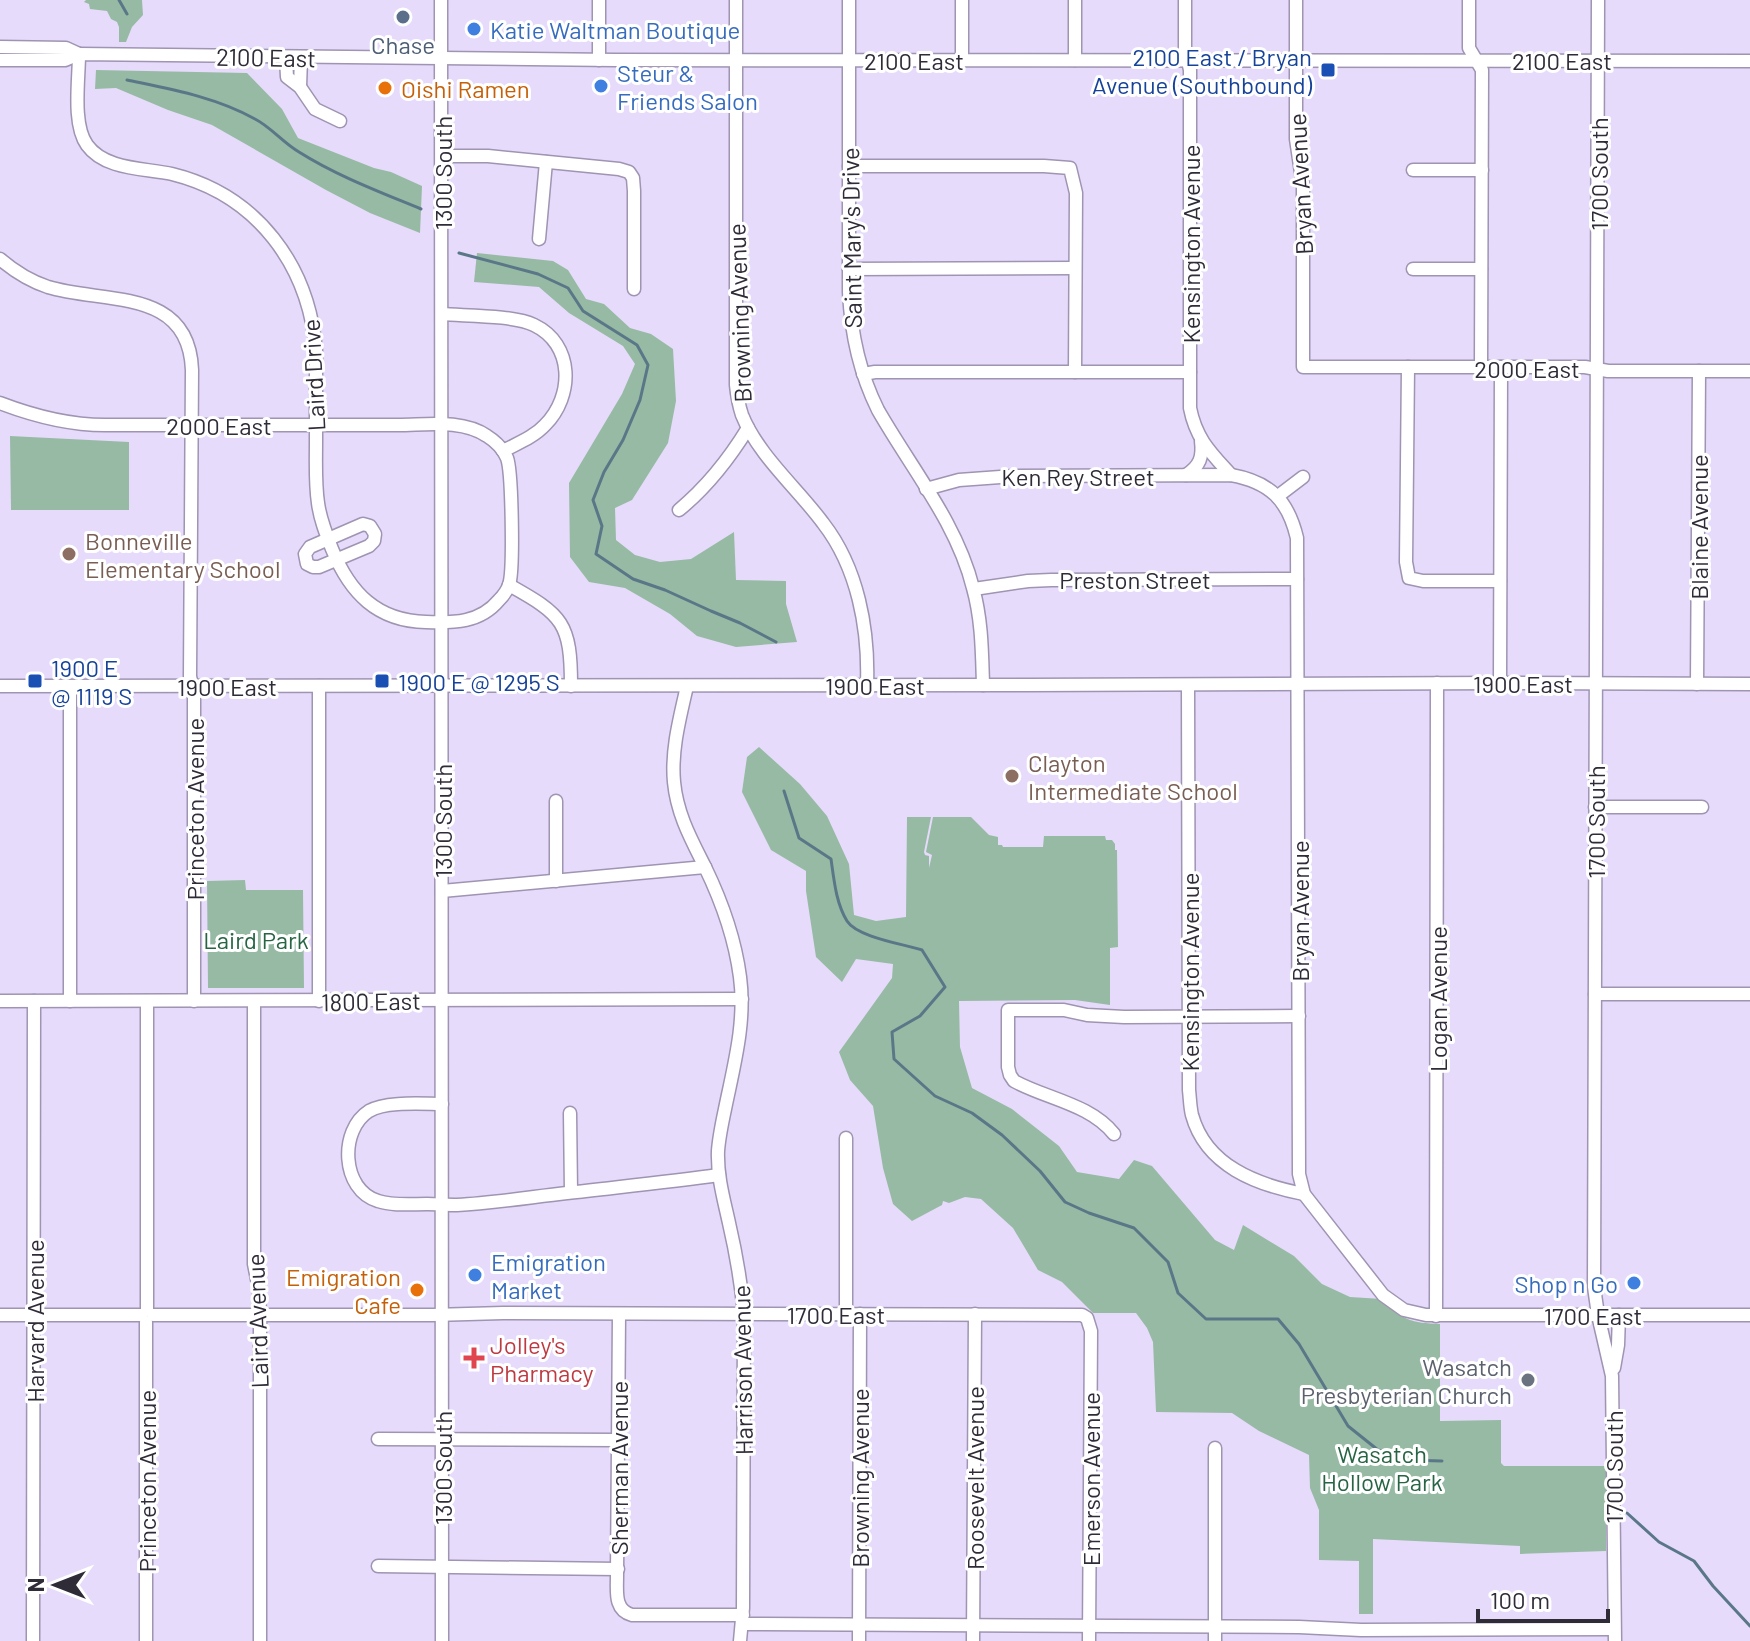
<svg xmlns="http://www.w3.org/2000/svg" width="1750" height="1641" viewBox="0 0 1750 1641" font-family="Barlow,sans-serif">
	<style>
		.green { fill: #97baa4 }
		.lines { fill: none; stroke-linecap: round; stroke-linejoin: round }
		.stream { stroke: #5a7788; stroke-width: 3 }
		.minor-casing { stroke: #9f94b2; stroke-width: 15 }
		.minor { stroke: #fff; stroke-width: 12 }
		.service-dot { fill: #5c6f8a; stroke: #fff; stroke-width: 3 }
		.shop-dot { fill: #3f7fe0; stroke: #fff; stroke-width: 3 }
		.transit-dot { fill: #1a4fb4; stroke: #fff; stroke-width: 3 }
		.food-dot { fill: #e8710a; stroke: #fff; stroke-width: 3 }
		.education-dot { fill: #8d6e63; stroke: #fff; stroke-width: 3 }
		.health-dot { fill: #e0444e; stroke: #fff; stroke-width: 3 }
		.worship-dot { fill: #6b7280; stroke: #fff; stroke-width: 3 }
		.labels { text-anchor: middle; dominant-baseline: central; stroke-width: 6; stroke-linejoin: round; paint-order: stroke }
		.shop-label { font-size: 24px; fill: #366cbe; stroke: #fff; text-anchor: start }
		.service-label { font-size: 24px; fill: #4e5e75; stroke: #fff }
		.transit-label { font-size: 24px; fill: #164399; stroke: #fff; text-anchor: start }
		.street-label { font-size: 24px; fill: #2f2b37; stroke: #fff }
		.food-label { font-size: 24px; fill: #c56008; stroke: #fff; text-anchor: start }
		.education-label { font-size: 24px; fill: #785e54; stroke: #fff; text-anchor: start }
		.park-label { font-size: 24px; fill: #266443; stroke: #fff }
		.health-label { font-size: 24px; fill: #be3a42; stroke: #fff; text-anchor: start }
		.worship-label { font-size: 24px; fill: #5b616d; stroke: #fff; text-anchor: end }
	</style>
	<rect width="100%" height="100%" fill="#e6dbfb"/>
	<g class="green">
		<polygon points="86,0 142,0 143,15 132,27 126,42 119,42 119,27 117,22 111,19 107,11 90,9 89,4 84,2"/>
		<polygon points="96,70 247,73 282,109 298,138 374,168 391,172 422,186 420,233 370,213 326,190 212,125 168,110 116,88 95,89"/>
		<polygon points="477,253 553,261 568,270 586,299 604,304 630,328 651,334 673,349 676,401 668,443 632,500 615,508 616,540 635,555 660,562 691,559 734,532 736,580 786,581 786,604 797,642 736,647 697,636 670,614 625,588 589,582 570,557 569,483 622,394 635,364 623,346 569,313 539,287 474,282"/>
		<polygon points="10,436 129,442 129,510 11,510"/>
		<path d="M759,747L800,784L827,816L849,864L854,915L876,921L906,917L907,817H931L924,852L925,855L929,856V868L932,855L926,852L933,817H971L989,835L998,837V845H1002L1003,847H1043L1044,836H1105L1106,840H1112L1115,844V850H1117L1118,947L1110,948V1005L1075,1000L959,1001L960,1047L972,1088L1012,1109L1059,1146L1077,1172L1119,1179L1134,1160L1152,1166L1215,1240L1234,1250L1243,1225L1294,1256L1322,1284L1350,1297L1382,1299C1401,1320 1412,1323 1440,1324V1421L1501,1420V1463L1504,1466H1606V1551L1520,1554V1546L1373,1539V1614H1359V1561L1319,1560V1510L1310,1488L1309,1455L1259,1431L1232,1413L1156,1412L1153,1342L1147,1328L1136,1313H1093L1062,1282L1038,1270L1013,1228L981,1199L965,1197L949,1203L943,1201L942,1205L912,1221L893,1204L883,1168L873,1106L850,1080L839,1052L892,978L893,964L856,959L842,982L816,957L806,891V871L771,850L742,792L747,757Z"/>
		<polygon points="245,880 246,890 303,890 304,988 208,988 207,881"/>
	</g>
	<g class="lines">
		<g class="stream">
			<polyline points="119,0 127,14"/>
			<path d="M127,80C170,89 216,97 255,119C271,127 283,143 299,152C337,176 380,192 421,209"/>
			<polyline points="459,253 538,274 568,288 583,311 637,345 648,365 640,400 623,440 604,472 593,500 602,526 596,554 633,579 665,590 711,611 740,623 776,642"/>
			<path d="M784,791L799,838L831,859C834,880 836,903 847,921C857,937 903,944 922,950L945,987L920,1016L892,1032L894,1059L935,1096L972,1113L1002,1135L1040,1171L1065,1202L1089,1213L1134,1228L1168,1262L1178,1293L1206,1319H1278L1299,1344L1348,1426L1378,1450L1406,1460L1442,1461"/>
			<polyline points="1627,1513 1659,1542 1694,1561 1713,1586 1750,1626"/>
		</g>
		<defs>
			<g id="minor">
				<polyline points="441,0 442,1641"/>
				<path d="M736,0V385C737,395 739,406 742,415C758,455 798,489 823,523C858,568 869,629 867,685"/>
				<path d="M849,0V292C851,334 859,372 878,410C911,468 957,523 973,588C982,620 982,653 983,685"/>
				<path d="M1185,0V48L1190,70V408C1196,439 1211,453 1231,475"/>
				<polyline points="1296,0 1296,139 1303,186 1303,367 1585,367 1608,371 1750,371"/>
				<polyline points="1469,0 1469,48 1482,70 1481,367"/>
				<polyline points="1598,0 1594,1287 1598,1315 1612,1376 1615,1641"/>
				<polyline points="0,47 66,48 79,54"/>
				<polyline points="286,58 287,77 300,87 315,109 340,121"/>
				<polyline points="0,60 65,60 79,54 615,60 1750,61"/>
				<polyline points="599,60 599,0"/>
				<polyline points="962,60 962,0"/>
				<polyline points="1075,60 1075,0"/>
				<polyline points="300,87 301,58"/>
				<polyline points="442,156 488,156 619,169 629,172 633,178 634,191 634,289"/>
				<polyline points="849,166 1044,166 1070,168 1076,193 1075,372"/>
				<polyline points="1413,170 1482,170"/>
				<polyline points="539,239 546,162"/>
				<path d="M0,259C14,271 30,281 48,287C104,304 189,287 192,370L190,676L194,697V1001"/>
				<polyline points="849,269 1075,268"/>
				<polyline points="1413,269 1481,269"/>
				<path d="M442,314C466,316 513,315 534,325C574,344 574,396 545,425C534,437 518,443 503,451"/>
				<polyline points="1408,367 1406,562 1409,578 1423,581 1500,581"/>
				<polyline points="863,374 875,372 1190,372"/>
				<path d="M0,403C34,416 68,425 105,425H325C349,425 373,425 398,425C426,425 462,419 487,436C495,441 503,449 507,458C512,471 514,571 509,585C507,591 503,596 499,600C480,623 454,623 426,622C377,621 350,593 332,549C326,534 320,519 318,503C315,483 316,463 316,442C316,412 316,382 316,351C309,265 257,195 172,174C144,168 105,170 87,145C72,124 79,80 79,54"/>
				<path d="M1186,475C1200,466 1203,457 1201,441"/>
				<path d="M926,489L959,480L1014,476L1231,475C1270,482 1288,500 1297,538L1299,1174L1304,1194L1383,1295L1404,1310L1426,1315H1750"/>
				<polyline points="1278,496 1303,477"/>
				<path d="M679,510C708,486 729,459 748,428"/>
				<polygon points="363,524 370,526 375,534 374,541 369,546 319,567 313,567 307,564 305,554 310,547"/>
				<path d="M509,585C563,615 571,623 571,686"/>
				<polyline points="974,589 1028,581 1051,580 1297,579"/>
				<polyline points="1500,683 1501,367"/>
				<polyline points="1697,684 1699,371"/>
				<path d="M1188,685L1189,1090C1190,1098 1190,1107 1192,1115C1206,1166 1257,1185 1304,1194"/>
				<polyline points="0,686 1029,685 1500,683 1750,684"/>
				<polyline points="70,686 70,1001"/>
				<path d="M687,686C680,717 671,750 674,782C677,814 691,839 705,867C722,902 735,939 740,977C746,1022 734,1065 725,1109C722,1123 719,1137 718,1151C717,1176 724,1200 729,1223C736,1253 741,1283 744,1313L743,1608L740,1641"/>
				<polyline points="556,801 556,881"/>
				<polyline points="1595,807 1702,807"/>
				<polyline points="442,891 705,867"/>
				<polyline points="1595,994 1750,994"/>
				<polyline points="0,1001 742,999"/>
				<polyline points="147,1001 147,1310"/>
				<polyline points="319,1001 319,686"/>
				<polyline points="254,1002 254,1264 259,1289 260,1315 260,1641"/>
				<path d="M442,1104C423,1104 386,1101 369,1111C339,1130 341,1190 378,1201C393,1206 411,1204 427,1204C437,1204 447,1205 457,1205C494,1203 531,1197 567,1193C618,1187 669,1182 719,1175"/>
				<polyline points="570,1113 571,1192"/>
				<path d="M1114,1134C1090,1104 1047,1099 1014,1081L1010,1075L1008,1067V1010H1064L1087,1015L1124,1017L1299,1016"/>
				<path d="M619,1314L617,1576C617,1592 614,1610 632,1615H743"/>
				<polyline points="846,1314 846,1138"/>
				<polyline points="0,1315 141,1315"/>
				<polyline points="153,1315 433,1315 503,1313 1082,1315 1087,1318 1091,1331 1089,1641"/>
				<polyline points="1436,1316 1437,683"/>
				<polyline points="146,1322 146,1641"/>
				<polyline points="1614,1368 1618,1345 1619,1315"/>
				<polyline points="378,1439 618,1440"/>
				<polyline points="378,1566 618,1569"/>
				<polyline points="742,1624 1299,1627 1361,1630 1614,1629"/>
				<polyline points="33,1641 34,1001"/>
				<polyline points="859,1641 860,1314"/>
				<polyline points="973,1641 975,1314"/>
				<polyline points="1215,1641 1215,1448"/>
			</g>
		</defs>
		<use href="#minor" class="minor-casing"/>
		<use href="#minor" class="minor"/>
	</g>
	<circle class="service-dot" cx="403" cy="17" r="8"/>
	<g class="shop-dot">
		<circle cx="474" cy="29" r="8"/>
		<circle cx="601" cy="86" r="8"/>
		<circle cx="475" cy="1275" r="8"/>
		<circle cx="1634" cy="1283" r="8"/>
	</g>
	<g class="transit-dot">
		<rect x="1320" y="62" width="16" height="16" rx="4"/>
		<rect x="27" y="673" width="16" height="16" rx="4"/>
		<rect x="374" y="673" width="16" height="16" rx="4"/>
	</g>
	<g class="food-dot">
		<circle cx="385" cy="88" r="8"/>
		<circle cx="417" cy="1290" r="8"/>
	</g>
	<g class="education-dot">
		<circle cx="69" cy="554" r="8"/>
		<circle cx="1012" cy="776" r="8"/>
	</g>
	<path class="health-dot" d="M470 1346h8v8h8v8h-8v8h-8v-8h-8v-8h8z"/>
	<circle class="worship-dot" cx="1528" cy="1380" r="8"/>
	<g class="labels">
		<g class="shop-label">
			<text x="490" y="29">Katie Waltman Boutique</text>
			<text x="617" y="72">Steur &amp;<tspan x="617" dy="28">Friends Salon</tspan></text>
			<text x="491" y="1261">Emigration<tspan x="491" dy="28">Market</tspan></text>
			<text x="1618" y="1283" text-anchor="end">Shop n Go</text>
		</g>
		<g class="service-label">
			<text x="403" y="44">Chase</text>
		</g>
		<g class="transit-label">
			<text x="1312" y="56" text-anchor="end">2100 East / Bryan<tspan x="1312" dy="28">Avenue (Southbound)</tspan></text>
			<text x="51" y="667">1900 E<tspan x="51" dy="28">@ 1119 S</tspan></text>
			<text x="398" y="681">1900 E @ 1295 S</text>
		</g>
		<g class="street-label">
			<text transform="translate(266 57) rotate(1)">2100 East</text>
			<text x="914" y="60">2100 East</text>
			<text x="1562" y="60">2100 East</text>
			<text transform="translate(442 173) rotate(-90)">1300 South</text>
			<text transform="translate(1598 174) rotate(-90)">1700 South</text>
			<text transform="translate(1300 184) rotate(-93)">Bryan Avenue</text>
			<text transform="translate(851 238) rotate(-91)">Saint Mary's Drive</text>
			<text transform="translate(1190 244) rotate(-90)">Kensington Avenue</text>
			<text transform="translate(739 313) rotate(-92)">Browning Avenue</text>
			<text x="1527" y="368">2000 East</text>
			<text transform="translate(313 375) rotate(-93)">Laird Drive</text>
			<text x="219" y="425">2000 East</text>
			<text x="1078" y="476">Ken Rey Street</text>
			<text transform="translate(1698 527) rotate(-90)">Blaine Avenue</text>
			<text x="1135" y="579">Preston Street</text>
			<text x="1523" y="683">1900 East</text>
			<text x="875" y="685">1900 East</text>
			<text x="227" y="686">1900 East</text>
			<text transform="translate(194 809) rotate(-90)">Princeton Avenue</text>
			<text transform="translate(442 821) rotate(-90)">1300 South</text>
			<text transform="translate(1595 822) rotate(-90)">1700 South</text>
			<text transform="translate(1299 911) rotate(-90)">Bryan Avenue</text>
			<text transform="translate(1189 972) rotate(-90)">Kensington Avenue</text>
			<text transform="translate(1437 999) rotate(-90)">Logan Avenue</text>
			<text transform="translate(371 1001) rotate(-1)">1800 East</text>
			<text x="836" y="1314">1700 East</text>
			<text x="1593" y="1315">1700 East</text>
			<text transform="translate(34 1321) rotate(-90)">Harvard Avenue</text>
			<text transform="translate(257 1321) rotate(-92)">Laird Avenue</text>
			<text transform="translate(742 1370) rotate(-91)">Harrison Avenue</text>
			<text transform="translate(1613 1467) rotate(-90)">1700 South</text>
			<text transform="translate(442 1468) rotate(-90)">1300 South</text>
			<text transform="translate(618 1468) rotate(-90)">Sherman Avenue</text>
			<text transform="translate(859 1478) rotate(-90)">Browning Avenue</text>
			<text transform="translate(974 1478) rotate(-90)">Roosevelt Avenue</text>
			<text transform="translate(1090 1479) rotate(-90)">Emerson Avenue</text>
			<text transform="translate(146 1481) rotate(-90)">Princeton Avenue</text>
		</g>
		<g class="food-label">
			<text x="401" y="88">Oishi Ramen</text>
			<text x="401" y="1276" text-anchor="end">Emigration<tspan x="401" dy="28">Cafe</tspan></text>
		</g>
		<g class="education-label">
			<text x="85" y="540">Bonneville<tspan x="85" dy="28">Elementary School</tspan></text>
			<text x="1028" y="762">Clayton<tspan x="1028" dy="28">Intermediate School</tspan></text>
		</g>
		<g class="park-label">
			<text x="256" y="939">Laird Park</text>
			<text x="1382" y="1453">Wasatch<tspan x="1382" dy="28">Hollow Park</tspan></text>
		</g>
		<g class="health-label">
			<text x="490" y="1344">Jolley's<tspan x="490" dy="28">Pharmacy</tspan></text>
		</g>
		<g class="worship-label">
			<text x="1512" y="1366">Wasatch<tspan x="1512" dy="28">Presbyterian Church</tspan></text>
		</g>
	</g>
	<g transform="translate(56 1585) rotate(270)" stroke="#ffffff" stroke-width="6" paint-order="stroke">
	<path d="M0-6L14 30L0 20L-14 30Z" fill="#2f2b37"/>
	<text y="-12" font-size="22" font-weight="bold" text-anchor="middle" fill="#2f2b37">N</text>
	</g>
	<path d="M1478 1609v12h130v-12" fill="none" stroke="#2f2b37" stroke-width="4"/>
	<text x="1490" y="1609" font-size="24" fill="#2f2b37" stroke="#ffffff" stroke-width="6" paint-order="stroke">100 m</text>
</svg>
